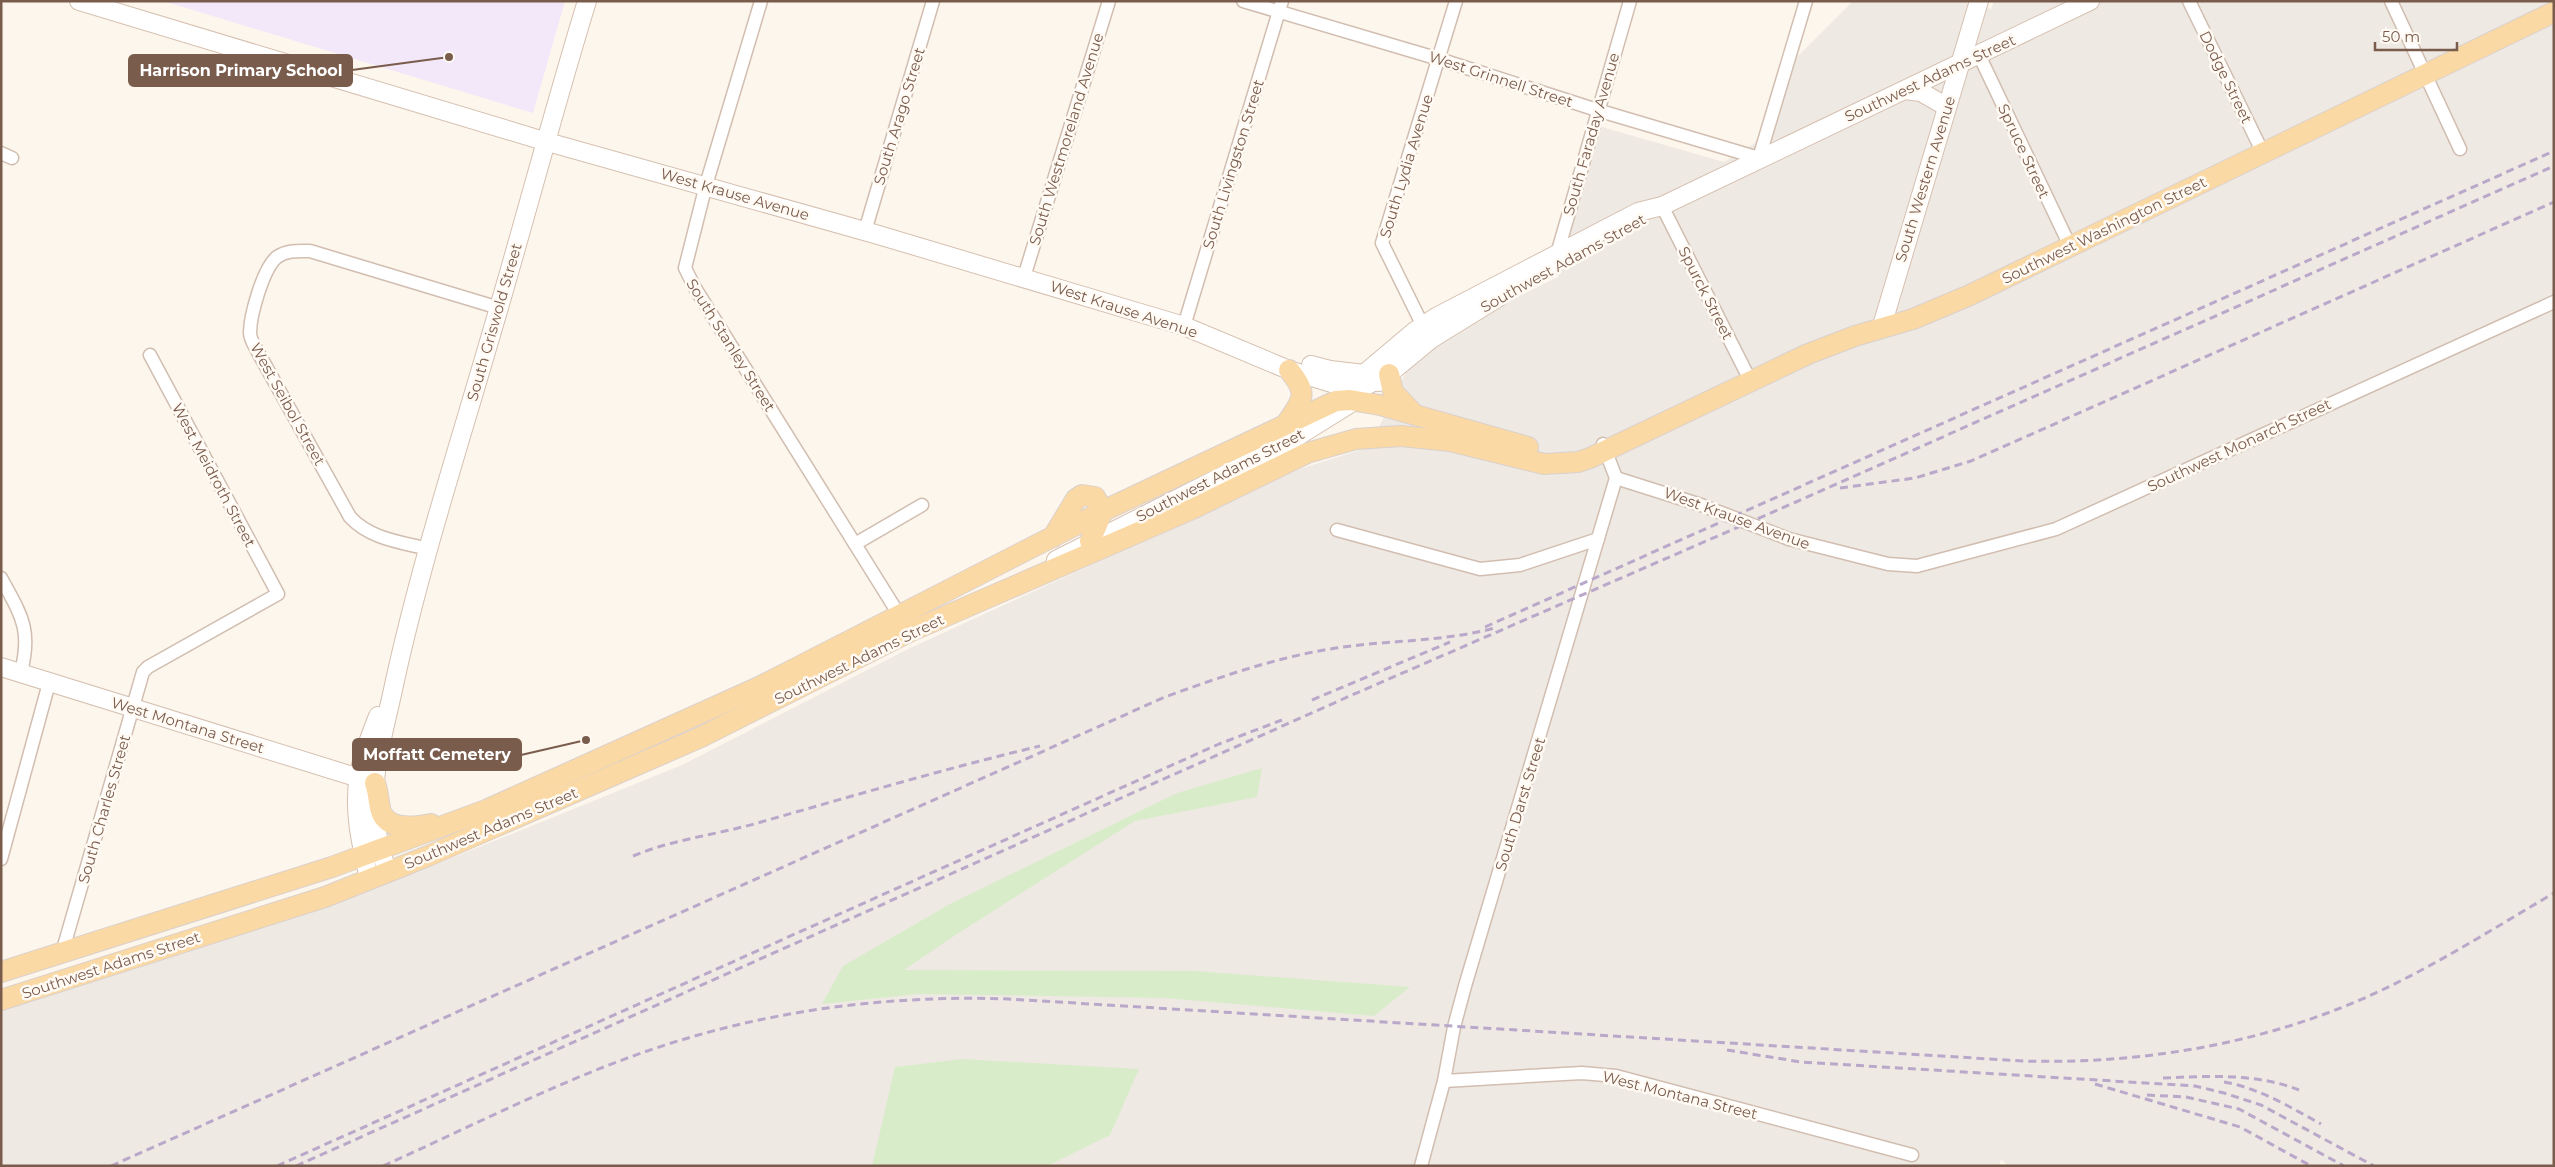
<svg xmlns="http://www.w3.org/2000/svg" width="2555" height="1167" viewBox="0 0 2555 1167" font-family="Montserrat,sans-serif">
	<style>
		.industrial { fill: #efe9e4 }
		.education { fill: #f3e8fa }
		.green { fill: #d8ecc9 }
		.lines { fill: none; stroke-linecap: round; stroke-linejoin: round }
		.street-casing { stroke: #d1beb0; stroke-width: 15 }
		.secondary-casing { stroke: #d6c0b0; stroke-width: 20 }
		.primary-casing { stroke: #dad1cd; stroke-width: 22 }
		.street { stroke: #fff; stroke-width: 12 }
		.secondary { stroke: #fff; stroke-width: 18 }
		.primary { stroke: #fbd9a5; stroke-width: 20 }
		.rail { stroke: #b9a8c9; stroke-width: 3; stroke-dasharray: 8 5; stroke-linecap: butt }
		.labels { text-anchor: middle; dominant-baseline: central; stroke-width: 5; stroke-linejoin: round; paint-order: stroke }
		.street-label { font-size: 15px; fill: #7a5c4d; stroke: #fffaf3 }
		.leader { fill: none; stroke: #7a5c4d; stroke-width: 2 }
		.callout-dot { fill: #7a5c4d; stroke: #fffaf3; stroke-width: 2 }
		.callout { fill: #7a5c4d; stroke: #7a5c4d; stroke-width: 2 }
		.callout-label { font-size: 16px; text-anchor: middle; font-weight: bold; fill: #fff }
	</style>
	<rect width="100%" height="100%" fill="#fdf6ec"/>
	<polygon class="industrial" points="1853,1 1964,1 1991,9 1994,1 2554,1 2554,1166 2008,1166 2001,1159 1999,1166 1,1166 1,1009 420,871 682,765 908,649 1300,469 1369,447 1407,370 1427,351 1474,318 1558,277 1602,127 1724,162 1773,132 1797,57"/>
	<polygon class="education" points="163,1 565,1 533,113"/>
	<g class="green">
		<polygon points="1262,768 1257,797 1135,821 954,936 904,970 1195,971 1410,987 1374,1016 1165,998 918,994 822,1004 843,966 950,904 1177,793"/>
		<polygon points="962,1059 1139,1069 1110,1135 1047,1166 872,1166 895,1067"/>
	</g>
	<g class="lines">
		<defs>
			<g id="street">
				<polyline points="761,1 706,185 685,268 695,288 903,621"/>
				<polyline points="1243,1 1439,59 1597,110 1759,158 1806,1"/>
				<polyline points="2189,1 2263,153"/>
				<polyline points="2391,1 2460,149"/>
				<polyline points="1979,55 2070,246"/>
				<polyline points="1,153 12,158"/>
				<polyline points="1662,206 1750,380"/>
				<polyline points="865,231 933,1"/>
				<polyline points="1553,268 1630,1"/>
				<polyline points="1024,277 1109,1"/>
				<polyline points="1184,326 1282,1"/>
				<polyline points="1423,326 1382,243 1456,1"/>
				<polyline points="1616,478 1701,505 1789,539 1888,564 1917,566 2056,529 2554,302"/>
				<polyline points="1337,530 1480,569 1520,565 1598,539"/>
				<polyline points="855,544 922,505"/>
				<path d="M428,549C401,542 370,539 350,517L259,354C256,348 250,340 250,333C250,316 263,268 277,257C287,250 298,251 310,251L499,308"/>
				<path d="M1,578C21,615 32,629 21,672"/>
				<polyline points="1,859 49,683"/>
				<polyline points="62,953 143,672 148,667 278,594 150,355"/>
				<polyline points="1444,1081 1582,1073 1616,1076 1912,1155"/>
				<polyline points="1421,1166 1444,1081 1454,1027 1465,986 1616,478 1603,444"/>
			</g>
			<g id="secondary">
				<polyline points="79,1 544,141 875,234 1184,326 1289,370 1341,386 1361,388 1386,376"/>
				<polyline points="1905,90 1921,92 1947,107"/>
				<polyline points="1881,329 1979,1"/>
				<polyline points="1311,365 1330,370 1364,374"/>
				<polyline points="1379,382 1431,339 1499,297"/>
				<polyline points="1345,390 1415,331 1436,317 1638,212 1662,206 2090,1"/>
				<polyline points="1056,560 1282,446 1359,398"/>
				<polyline points="1,667 375,783"/>
				<path d="M387,872C381,850 374,828 374,805C373,765 386,724 394,685C419,570 455,458 488,345C522,231 552,115 587,1"/>
				<path d="M369,878C361,844 353,811 359,775C362,755 371,735 378,716"/>
			</g>
			<g id="primary">
				<polyline points="1389,374 1393,392 1412,412"/>
				<path d="M1286,424C1303,399 1309,395 1289,370"/>
				<polyline points="1053,537 1076,499 1082,495 1095,497 1103,511 1090,541"/>
				<path d="M375,783C379,793 378,805 382,814C391,831 416,827 431,824"/>
				<polyline points="1,972 332,867 486,810 761,686 1103,511 1336,401 1350,400 1380,405 1528,447"/>
				<polyline points="1,1000 325,897 428,856 701,737 909,632 1192,509 1307,453 1356,439 1401,436 1450,441 1544,464 1578,462 1590,458 1808,354 1855,336 1913,319 1970,295 2554,12"/>
			</g>
		</defs>
		<use href="#street" class="street-casing"/>
		<use href="#secondary" class="secondary-casing"/>
		<use href="#primary" class="primary-casing"/>
		<use href="#street" class="street"/>
		<use href="#secondary" class="secondary"/>
		<use href="#primary" class="primary"/>
		<g class="rail">
			<polyline points="1840,488 1915,478 1971,461 2554,202"/>
			<polyline points="1485,627 2554,151"/>
			<polyline points="1312,700 1450,642"/>
			<path d="M633,856C671,840 714,835 754,824C849,797 944,769 1040,746"/>
			<polyline points="1727,1050 1801,1062 2195,1086 2224,1093 2261,1105 2374,1166"/>
			<path d="M2163,1078C2209,1076 2256,1073 2299,1090"/>
			<path d="M2224,1082C2259,1088 2290,1107 2321,1124"/>
			<polyline points="2095,1084 2240,1127 2311,1166"/>
			<polyline points="2147,1095 2186,1097 2239,1109 2344,1166"/>
			<path d="M111,1166L1165,697C1220,677 1277,657 1336,648C1389,640 1442,642 1495,628"/>
			<polyline points="277,1166 1219,744 1282,720"/>
			<polyline points="296,1166 1352,695 1796,502 2554,166"/>
			<path d="M383,1166C479,1123 576,1072 678,1041C785,1008 898,995 1009,999L2023,1061C2129,1064 2238,1048 2338,1009C2413,980 2484,934 2554,893"/>
		</g>
	</g>
	<g class="labels">
		<g class="street-label">
			<text transform="translate(2226 77) rotate(64)">Dodge Street</text>
			<text transform="translate(1930 78) rotate(-25)">Southwest Adams Street</text>
			<text transform="translate(1501 79) rotate(18)">West Grinnell Street</text>
			<text transform="translate(899 116) rotate(-73)">South Arago Street</text>
			<text transform="translate(1591 134) rotate(-74)">South Faraday Avenue</text>
			<text transform="translate(1066 139) rotate(-73)">South Westmoreland Avenue</text>
			<text transform="translate(2024 151) rotate(65)">Spruce Street</text>
			<text transform="translate(1233 164) rotate(-73)">South Livingston Street</text>
			<text transform="translate(1406 166) rotate(-73)">South Lydia Avenue</text>
			<text transform="translate(1925 179) rotate(-73)">South Western Avenue</text>
			<text transform="translate(735 194) rotate(16)">West Krause Avenue</text>
			<text transform="translate(2104 230) rotate(-26)">Southwest Washington Street</text>
			<text transform="translate(1563 263) rotate(-29)">Southwest Adams Street</text>
			<text transform="translate(1706 293) rotate(63)">Spurck Street</text>
			<text transform="translate(1124 309) rotate(18)">West Krause Avenue</text>
			<text transform="translate(494 322) rotate(-74)">South Griswold Street</text>
			<text transform="translate(731 345) rotate(58)">South Stanley Street</text>
			<text transform="translate(288 404) rotate(61)">West Seibol Street</text>
			<text transform="translate(2239 445) rotate(-25)">Southwest Monarch Street</text>
			<text transform="translate(214 475) rotate(62)">West Meidroth Street</text>
			<text transform="translate(1220 475) rotate(-27)">Southwest Adams Street</text>
			<text transform="translate(1737 518) rotate(20)">West Krause Avenue</text>
			<text transform="translate(859 659) rotate(-26)">Southwest Adams Street</text>
			<text transform="translate(188 725) rotate(17)">West Montana Street</text>
			<text transform="translate(1520 804) rotate(-73)">South Darst Street</text>
			<text transform="translate(104 809) rotate(-74)">South Charles Street</text>
			<text transform="translate(491 828) rotate(-23)">Southwest Adams Street</text>
			<text transform="translate(111 965) rotate(-18)">Southwest Adams Street</text>
			<text transform="translate(1680 1095) rotate(14)">West Montana Street</text>
		</g>
	</g>
	<path class="leader" d="M449 57L352 70M586 740L521 755"/>
	<g class="callout-dot">
		<circle cx="449" cy="57" r="5"/>
		<circle cx="586" cy="740" r="5"/>
	</g>
	<g class="callout">
		<rect x="129" y="55" width="223" height="31" rx="5"/>
		<rect x="353" y="739" width="168" height="31" rx="5"/>
	</g>
	<g class="callout-label">
		<text x="241" y="76">Harrison Primary School</text>
		<text x="437" y="760">Moffatt Cemetery</text>
	</g>
	<rect width="2555" height="1167" fill="none" stroke="#7a5c4d" stroke-width="5"/>
	<path d="M2375 42v8h82v-8" fill="none" stroke="#7a5c4d" stroke-width="2.5"/>
	<text x="2382" y="42" font-size="15" fill="#7a5c4d" stroke="#fffaf3" stroke-width="4" paint-order="stroke">50 m</text>
</svg>
